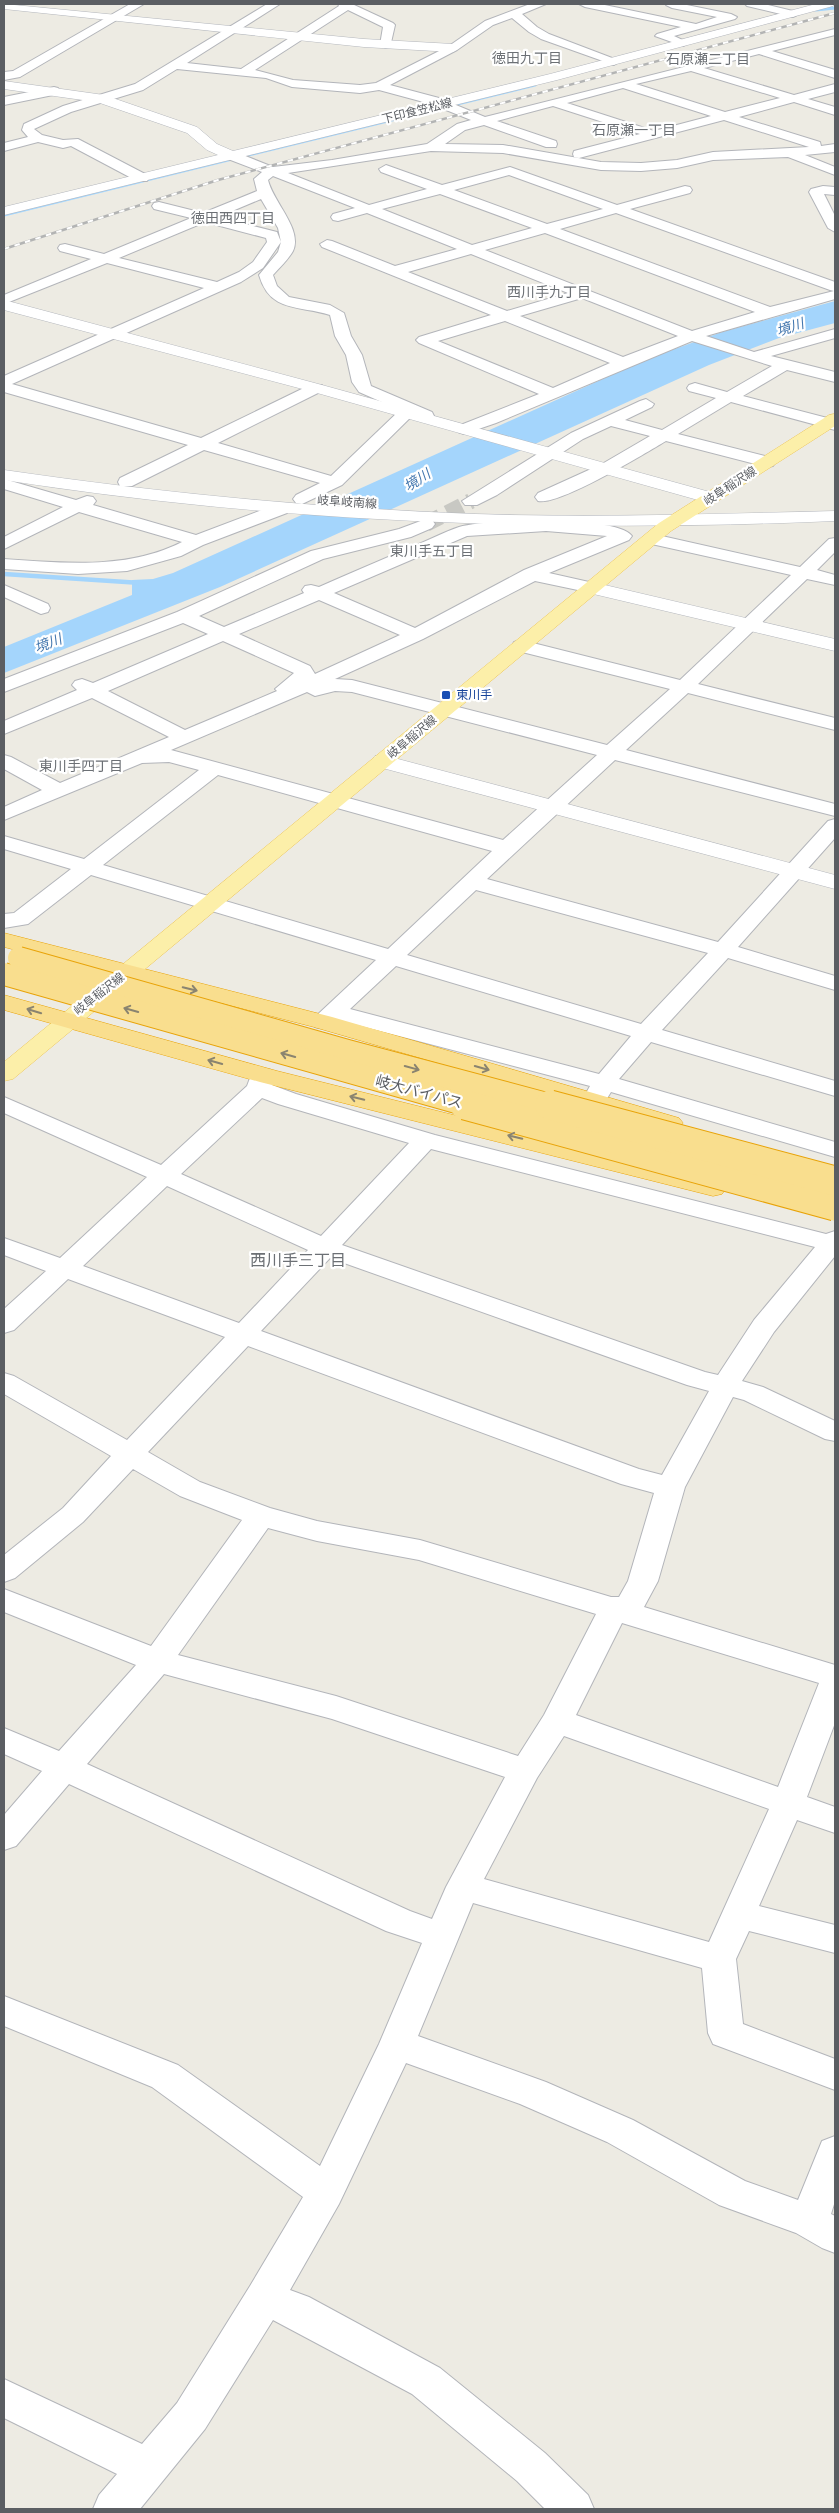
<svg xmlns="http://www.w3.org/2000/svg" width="839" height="2513" viewBox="0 0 839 2513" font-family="'Roboto Condensed','Noto Sans JP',sans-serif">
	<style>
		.water { fill: #a4d5fc }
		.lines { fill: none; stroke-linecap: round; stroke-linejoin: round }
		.stream-far1 { stroke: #a4d5fc; stroke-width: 3 }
		.stream { stroke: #a4d5fc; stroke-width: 4.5 }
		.street-tunnel { stroke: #c8c8c3; stroke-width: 16; stroke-dasharray: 16 8; stroke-linecap: butt }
		.street-casing { stroke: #b3b5ba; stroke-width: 2 }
		.secondary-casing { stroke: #b4b7bd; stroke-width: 1 }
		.primary-casing { stroke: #ecc55c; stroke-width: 1 }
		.highway-casing { stroke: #e8a308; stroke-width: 1 }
		.street { fill: #fff; fill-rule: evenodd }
		.secondary { fill: #fff; fill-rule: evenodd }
		.primary { fill: #fcefa9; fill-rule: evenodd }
		.highway { fill: #f9de8e; fill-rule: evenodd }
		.rail-casing { stroke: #b3b4b4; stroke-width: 2.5 }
		.rail { stroke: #fff; stroke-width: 2; stroke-dasharray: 5.5; stroke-linecap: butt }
		.highway-bridge-far1-casing { stroke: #e8a308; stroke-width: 24; stroke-linecap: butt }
		.highway-bridge-casing { stroke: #e8a308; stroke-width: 31; stroke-linecap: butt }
		.highway-bridge-far1 { stroke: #f9de8e; stroke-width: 22 }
		.highway-bridge { stroke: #f9de8e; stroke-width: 29 }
		.oneway { stroke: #8a8470 }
		.transit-dot { fill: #1a4fb4; stroke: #fff; stroke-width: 2 }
		.labels { text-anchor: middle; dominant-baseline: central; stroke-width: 4.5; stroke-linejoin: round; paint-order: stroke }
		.far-street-label { font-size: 12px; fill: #5b5e63; stroke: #fff }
		.far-transit-label { font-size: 12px; fill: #164399; stroke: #fff; text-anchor: start }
		.far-neighbourhood-label { font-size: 14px; fill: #6c7075; stroke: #fff }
		.far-water-label { font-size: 14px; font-style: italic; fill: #4276ae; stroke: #fff }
		.street-label { font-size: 15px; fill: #5b5e63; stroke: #fff }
		.neighbourhood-label { font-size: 16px; fill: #6c7075; stroke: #fff }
	</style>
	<rect width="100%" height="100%" fill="#edebe3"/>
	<polygon class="water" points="835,301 835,323 779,338 709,365 220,587 4,673 4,647 132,595 132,580 153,579 173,573 647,359 722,332"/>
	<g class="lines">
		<g class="stream-far1">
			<polyline points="816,10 835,8"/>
			<polyline points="4,215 535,85"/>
		</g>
		<polyline class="stream" points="4,574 141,583"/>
		<polyline class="street-tunnel" points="426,524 471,501"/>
		<defs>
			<g id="street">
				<polygon points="130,4 144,4 20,77 4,80 4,72 13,71"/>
				<path d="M267,4H280L187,63L241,69L339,6L338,4H352L393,23L395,25L390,47L386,48L380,45L383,27L348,10L255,70L293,80L360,85L376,83L449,46L485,21L530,4H546L522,14L537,27L549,34L620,61L614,65L541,39L529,32L512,18L493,25L457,50L390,85L439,98L485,117L835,29V35L772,51L835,70V78L759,54L704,68L794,95L835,84V92L808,99L835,107V115L794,102L739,117L820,142L821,146L835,144V152L805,155L835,167V175L788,157L713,160L677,168L641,171L601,170L503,153L431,151L288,173L369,205L427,189L381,172L379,169L386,165L442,185L510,167L617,205L685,186L690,187L692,190L690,193L630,209L835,282V299L706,336L754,352L835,329V338L771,356L835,372V382L787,370L743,396L835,420V430L731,402L678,434L773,458L775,462L773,466L767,467L666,441C644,454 559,506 538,501L535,497L538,493L602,464L650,436L611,426L583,439L497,495L477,505H465L462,501L571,433L640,401L646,399L654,404L652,407L625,420L662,430L716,398L689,391L687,388L689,385L695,383L727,392L772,366L692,341L496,423L464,434L458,432L456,429L458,426L539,394L419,343L416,340L419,337L491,315L322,247L320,244L327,240L332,241L395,266L457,249L367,213L338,221L333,220L331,217L333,214L355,208L273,176L268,180C273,202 303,229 293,251C288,260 280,267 273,275L277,286L289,297L330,305L344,313L351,336L362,355L371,386L432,412L435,418L427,423L413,415L342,485L302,504L296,503L293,499L296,495L320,483L204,450L132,486H120L118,482L120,478L188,445L4,392V376L204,288L107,263L4,304V295L91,259L60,251L58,248L60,245L65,244L104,254L191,218L154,209L152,206L154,203L159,202L203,213L257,191L254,179L262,172L228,159L227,156L228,153H238L273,167L332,160L427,144L457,124L471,120L431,104L379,90L360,93L292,87L266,78L177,69L143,90L71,112L34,129L42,135L63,140L78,139L147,175L149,178L147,181H137L71,146L63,148L38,142L4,151V143L28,137L22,130L24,124L63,106L135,84ZM691,71L780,98L725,112L636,84ZM623,88L711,116L654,131L567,103ZM553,106L640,134L574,151L573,154L574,157L579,158L724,120L809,147L713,152L677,160L641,163L601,162L503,145L445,144L465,130L484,125L546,147H556L557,144L556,141L497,121ZM509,175L603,209L547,224L454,190ZM440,194L532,228L472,245L382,209ZM261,199L278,228L281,242L277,232L218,217ZM616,213L830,290L834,291L770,307L560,229ZM205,222L266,238L267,242L253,262L239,272L217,282L119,258ZM545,233L755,312L692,331L485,250ZM281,242L278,252L259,275C270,313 299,305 330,315L335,336L346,355L352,382L359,392L400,410L331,476L218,443L322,391L324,388L322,385H310L201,438L12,384L241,282L263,268ZM471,254L568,293L507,311L408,272ZM582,298L678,336L623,357L520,316ZM505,321L610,363L553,388L438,341Z"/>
				<polygon points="579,4 600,4 696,24 717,17 672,8 666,5 682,4 731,14 737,17 735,19 674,36 689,43 683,46 655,36 657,34 681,27 585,7"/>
				<polygon points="745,4 764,4 797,12 799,14 793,17 747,6"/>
				<polygon points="54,87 58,88 60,91 58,94 4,105 4,97"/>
				<polygon points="823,186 835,187 835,195 824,194 835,216 835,232 828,228 809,192 811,189"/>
				<path d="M4,479L76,500L87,496L93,497L96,501L93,505L196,535L275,505H287L290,509L287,513L203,545L181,556L127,571L78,574L4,569V559C64,563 127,570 182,542L79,512L4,549V537L63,507L4,489Z"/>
				<path d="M426,519L432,520L435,524L432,528L411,537L323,559L199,616L224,627L304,593L302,590L305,586L311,585L319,587C350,573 382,560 414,546C429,540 444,532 459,527C485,519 617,515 632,536L629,540L549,573L598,584L601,588L598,592L592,593L535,581L423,639L335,679L352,680L607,745L670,689L514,650L512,646L514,642L521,640L680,680L791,575L647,543L644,539L647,535L653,534L800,567L829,539L835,538V552L817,570L835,575V585L807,579L698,684L835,718V730L688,693L626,750L835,804V816L615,760L487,879L718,942L828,821L835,819V838L738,947L835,976V990L728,958L662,1030L835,1081V1096L651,1042L619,1079L835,1142V1157L611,1092L606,1100L597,1102L588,1100L585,1095L590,1086L338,1020C330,1028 325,1030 315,1027L311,1022L315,1017L376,960L91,875L28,924L4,928V914L14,913L71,869L4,849V836L84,859L199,770L169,762L142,763L4,820V807L42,790L4,769V755L11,757L60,783L169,737L92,698L4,734V721L77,690L72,685L75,681L82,679L93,683L208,634L183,623L4,692V679L177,612L311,551L399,529ZM546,531L607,536L524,570L415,628L334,593L467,536ZM319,600L400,635L315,674L310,666L239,634ZM223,641L294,673L275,689L277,691L185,730L108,691ZM335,691L352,692L597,755L503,840L171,750L307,692L315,696ZM218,775L492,851L388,949L103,865ZM476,890L708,953L641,1024L407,955ZM396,966L631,1036L599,1074L350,1009Z"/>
				<polygon points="4,585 48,604 50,608 48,612 41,614 4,597"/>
				<path d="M262,1068L271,1070L274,1075L272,1085L296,1094L435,1135L826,1234L835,1231V1256L774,1332L742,1381L763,1387L835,1421V1441L825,1439L744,1400L733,1397L685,1487L658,1581L644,1607L835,1665V1723L807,1797L835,1807V1833L797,1820L759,1906L835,1925V1953L749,1931L736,1959L743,2024L835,2059V2090L713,2044L708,2033L702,1968L473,1903L418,2036L546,2082L633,2120L745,2181L798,2200L822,2141L835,2136V2201L831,2214L835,2216V2253L822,2248L796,2233L719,2205L607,2142L520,2104L406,2063L339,2204L290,2290L309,2297L440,2368L545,2453L588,2495L594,2509H545L517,2481L412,2394L273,2320L205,2429L140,2509H93L99,2495L117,2474L4,2418V2379L142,2444L177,2403L250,2286L303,2197L152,2087L4,2026V1996L178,2065L320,2166L379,2044L422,1943L386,1931L69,1784L16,1846L4,1850V1815L42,1771L4,1754V1728L59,1751L136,1665L4,1612V1589L151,1646L242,1520L180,1496L133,1469L83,1522L15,1578L4,1582V1555L63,1508L111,1456L4,1394V1373L14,1376L127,1440L225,1337L68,1279L14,1330L4,1333V1309L46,1271L4,1255V1238L60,1258L147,1177L4,1113V1097L161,1165L247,1086L253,1070ZM262,1098L278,1104L409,1143L321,1236L181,1174ZM431,1149L815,1247L754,1320L718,1375L705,1372L342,1245ZM167,1186L308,1250L239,1323L83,1266ZM330,1258L687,1385L709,1391L662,1475L639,1469L261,1331ZM248,1346L621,1484L654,1493L628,1581L619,1597H611L420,1540L317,1521L270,1508L200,1482L148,1452ZM268,1528L317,1541L419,1560L596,1614L544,1715L518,1756L336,1696L178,1655ZM622,1623L819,1683L778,1787L576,1715ZM164,1674L332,1719L505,1777L446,1887L432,1919L410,1911L87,1764ZM564,1736L769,1809L709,1942L484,1879L537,1778Z"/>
			</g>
			<g id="secondary">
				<polygon points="4,4 364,39 453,44 459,48 453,52 364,47 4,9"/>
				<polygon points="816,4 835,4 833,6 557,80 4,215 4,207 218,155 207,150 187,133 97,102 4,89 4,81 104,95 197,127 217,144 233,151 550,74"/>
				<polygon points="4,300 322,385 717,494 720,498 717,502 705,502 310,391 4,310"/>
				<path d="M4,470C160,493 317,508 475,514C595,518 715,514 835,511V521C557,533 279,523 4,480Z"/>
				<polygon points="592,582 835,639 835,651 585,592 582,588 585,584"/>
				<polygon points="383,755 835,875 835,889 375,766 372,761 375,756"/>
			</g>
			<polygon id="primary" points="835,414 835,426 671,531 13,1079 4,1081 4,1062 659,523 829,415"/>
			<g id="highway">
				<polygon points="4,933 332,1017 679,1118 683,1123 679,1128 670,1131 661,1128 314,1027 4,947"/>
				<polygon points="4,995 277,1071 722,1182 726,1188 722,1194 713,1196 260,1082 4,1010"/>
			</g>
		</defs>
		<use href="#street" class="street-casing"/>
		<use href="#secondary" class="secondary-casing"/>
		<use href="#primary" class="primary-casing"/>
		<use href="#highway" class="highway-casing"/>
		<use href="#street" class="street"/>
		<use href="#secondary" class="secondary"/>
		<use href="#primary" class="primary"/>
		<use href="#highway" class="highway"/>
		<defs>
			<polyline id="rail" points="4,249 218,180 835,13"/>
		</defs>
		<use href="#rail" class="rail-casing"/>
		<use href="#rail" class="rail"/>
		<defs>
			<g id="highway-bridge-far1">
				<polyline points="19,958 348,1051 554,1106"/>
				<polyline points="4,974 470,1106"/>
			</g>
			<g id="highway-bridge">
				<polyline points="465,1105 835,1206"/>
				<polyline points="550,1105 835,1181"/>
			</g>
		</defs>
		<use href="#highway-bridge-far1" class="highway-bridge-far1-casing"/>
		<use href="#highway-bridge" class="highway-bridge-casing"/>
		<use href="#highway-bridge-far1" class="highway-bridge-far1"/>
		<use href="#highway-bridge" class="highway-bridge"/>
	</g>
	<defs><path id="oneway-shaft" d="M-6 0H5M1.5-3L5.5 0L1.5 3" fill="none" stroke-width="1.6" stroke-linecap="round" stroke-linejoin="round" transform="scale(1.25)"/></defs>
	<g class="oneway">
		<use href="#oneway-shaft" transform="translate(190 989) rotate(14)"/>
		<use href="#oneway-shaft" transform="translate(131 1010) rotate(-164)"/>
		<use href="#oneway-shaft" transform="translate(34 1011) rotate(-163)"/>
		<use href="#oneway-shaft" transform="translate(288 1055) rotate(-164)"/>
		<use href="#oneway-shaft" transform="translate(215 1062) rotate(-164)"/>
		<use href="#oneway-shaft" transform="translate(412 1068) rotate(15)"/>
		<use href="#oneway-shaft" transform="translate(482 1068) rotate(16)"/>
		<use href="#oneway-shaft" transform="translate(357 1098) rotate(-166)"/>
		<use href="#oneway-shaft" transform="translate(515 1137) rotate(-166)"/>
	</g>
	<rect class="transit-dot" x="441" y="690" width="10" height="10" rx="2.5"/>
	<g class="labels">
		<g class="far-street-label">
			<text transform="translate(417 111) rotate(-14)">下印食笠松線</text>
			<text transform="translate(730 486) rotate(-33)">岐阜稲沢線</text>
			<text transform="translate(347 502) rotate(4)">岐阜岐南線</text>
			<text transform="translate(412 737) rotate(-40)">岐阜稲沢線</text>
			<text transform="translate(99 994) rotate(-38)">岐阜稲沢線</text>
		</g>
		<g class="far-transit-label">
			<text x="456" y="695">東川手</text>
		</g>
		<g class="far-neighbourhood-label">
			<text x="527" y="58">徳田九丁目</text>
			<text x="708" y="59">石原瀬二丁目</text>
			<text x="634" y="130">石原瀬一丁目</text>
			<text x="233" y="218">徳田西四丁目</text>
			<text x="549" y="292">西川手九丁目</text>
			<text x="432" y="551">東川手五丁目</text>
			<text x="81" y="766">東川手四丁目</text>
		</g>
		<g class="far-water-label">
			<text transform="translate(790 327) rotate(-18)">境川</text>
			<text transform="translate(417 480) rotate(-33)">境川</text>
			<text transform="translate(48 643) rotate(-21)">境川</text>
		</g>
		<g class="street-label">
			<text transform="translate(419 1092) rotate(15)">岐大バイパス</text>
		</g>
		<g class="neighbourhood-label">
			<text x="298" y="1260">西川手三丁目</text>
		</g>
	</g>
	<rect width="839" height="2513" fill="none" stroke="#5b5e63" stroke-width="10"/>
</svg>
